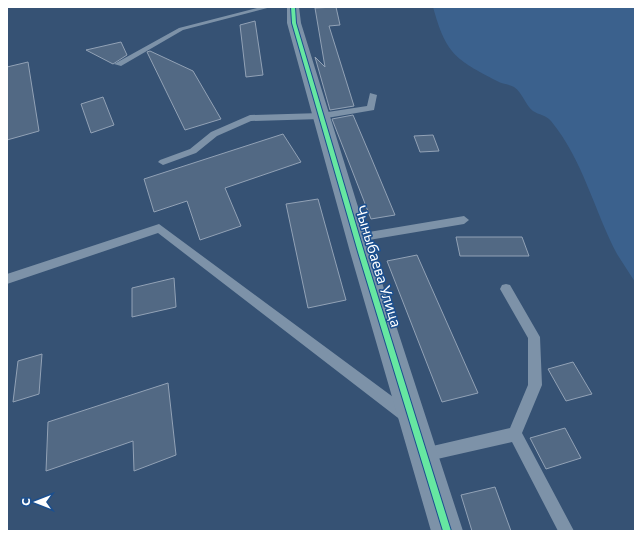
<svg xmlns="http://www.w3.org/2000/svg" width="642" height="538" viewBox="0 0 642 538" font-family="Commissioner,sans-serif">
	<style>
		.water { fill: #3b618d }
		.building { fill: #526984; stroke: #92a2b6 }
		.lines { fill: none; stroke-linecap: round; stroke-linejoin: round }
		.lane { fill: #7d92a8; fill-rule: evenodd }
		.street { fill: #7d92a8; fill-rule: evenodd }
		.cycleway-casing { stroke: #1b4f8f; stroke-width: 2 }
		.cycleway { fill: #66e7a1; fill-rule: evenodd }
		.labels { text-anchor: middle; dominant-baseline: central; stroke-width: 3; stroke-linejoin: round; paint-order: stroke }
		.street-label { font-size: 15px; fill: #fff; stroke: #1b4f8f }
	</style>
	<rect width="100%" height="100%" fill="#365274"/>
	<path class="water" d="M433,7H635V282C629,273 623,263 617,254C594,210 583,160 551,121C546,115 539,115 533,111C525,105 523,93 514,87C509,84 502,84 497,81C455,59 446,54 433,7Z"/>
	<g class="building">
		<polygon points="336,7 340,25 329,26 354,106 330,110 315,57 325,67 315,8"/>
		<polygon points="255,21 263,75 246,77 240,25"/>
		<polygon points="121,42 127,55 113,64 86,50"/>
		<polygon points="150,51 193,71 221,119 185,130 147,52"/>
		<polygon points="28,62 39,131 7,140 7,67"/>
		<polygon points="103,97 114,125 91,133 81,104"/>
		<polygon points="353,115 370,155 395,215 371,219 332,119"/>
		<polygon points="283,134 301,162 225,188 241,226 200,240 187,201 154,212 144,179"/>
		<polygon points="433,135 439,151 420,152 414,136"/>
		<polygon points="318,199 346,300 308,308 286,204"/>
		<polygon points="456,237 522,237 529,256 460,256"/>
		<polygon points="417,255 478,393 442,402 387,261"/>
		<polygon points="174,278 176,307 132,317 132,288"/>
		<polygon points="42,354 39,394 13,402 18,361"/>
		<polygon points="573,362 592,394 566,401 548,369"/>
		<polygon points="168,383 176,455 134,471 133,441 46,471 48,422"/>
		<polygon points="565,428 581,458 546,469 530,438"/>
		<polygon points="495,487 511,531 472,531 461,495"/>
	</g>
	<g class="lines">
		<g class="lane">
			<polygon points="261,7 271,7 183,30 121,66 114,64 179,28"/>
			<polygon points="370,93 377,95 374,110 321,119 251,121 217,136 196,153 163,165 158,162 160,160 190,149 211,132 250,115 321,113 367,106"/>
			<polygon points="464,216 469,220 464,224 357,242 352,238 357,234"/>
			<polygon points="159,224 412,411 414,416 412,421 407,423 402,421 158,233 7,284 7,274"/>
			<polygon points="506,284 510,285 540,337 542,385 522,433 574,531 558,531 512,442 424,462 419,460 417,455 419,450 424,448 510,428 528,385 528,338 500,289 502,285"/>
		</g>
		<polygon class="street" points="287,7 299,7 301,23 372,252 463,531 431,531 350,252 287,23"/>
		<defs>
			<polygon id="cycleway" points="291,7 295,7 296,23 364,252 451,531 443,531 358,252 292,23"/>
		</defs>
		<use href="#cycleway" class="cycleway-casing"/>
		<use href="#cycleway" class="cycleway"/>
	</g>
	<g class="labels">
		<g class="street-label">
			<text transform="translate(379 266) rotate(73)">Чыныбаева Улица</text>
		</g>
	</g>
	<rect width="642" height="538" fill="none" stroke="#ffffff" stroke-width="16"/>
	<g transform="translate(36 502) rotate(270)" stroke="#1b4f8f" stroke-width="3" paint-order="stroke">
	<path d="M0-3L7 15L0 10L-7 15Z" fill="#ffffff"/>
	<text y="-6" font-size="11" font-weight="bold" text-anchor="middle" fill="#ffffff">С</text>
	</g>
</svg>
